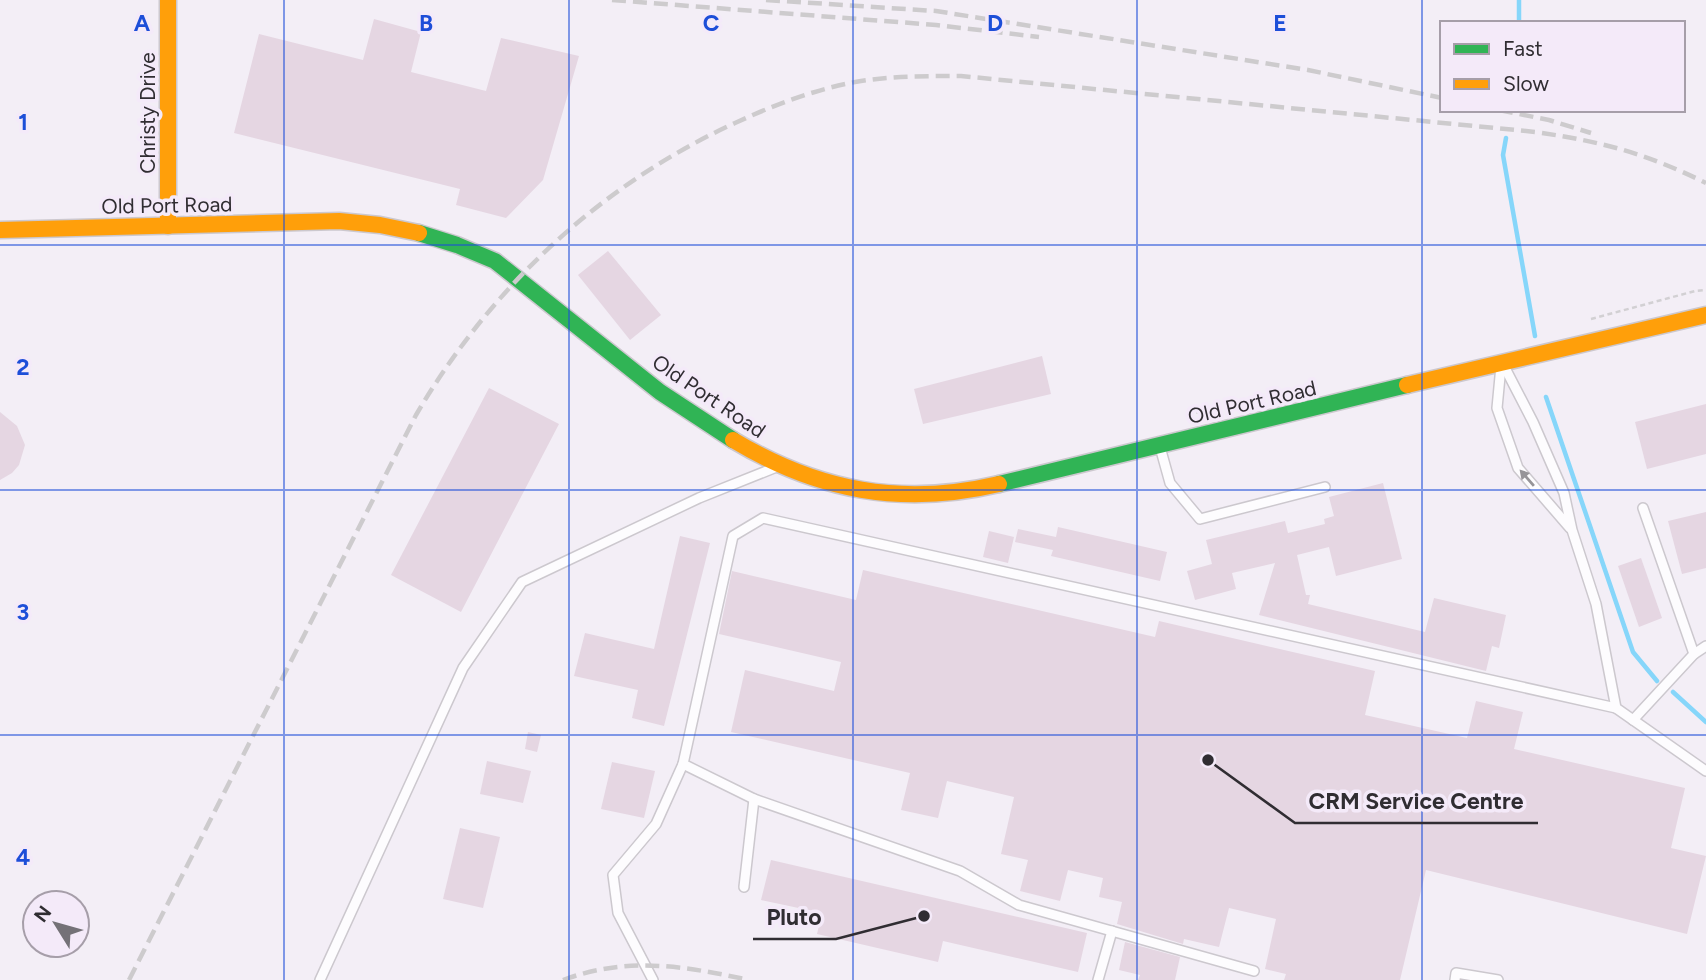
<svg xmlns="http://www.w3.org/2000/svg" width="1706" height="980" viewBox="0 0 1706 980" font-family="Figtree,sans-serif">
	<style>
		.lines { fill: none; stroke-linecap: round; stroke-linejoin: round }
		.stream { stroke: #86d6fa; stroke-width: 4.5 }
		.building { fill: #e5d6e2 }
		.lane-casing { stroke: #ccc8ce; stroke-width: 12 }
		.fast-casing { stroke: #ccc8ce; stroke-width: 19 }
		.slow-casing { stroke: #ccc8ce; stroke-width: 19 }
		.path { stroke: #d2d0d3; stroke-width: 2.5; stroke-dasharray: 5 3.5; stroke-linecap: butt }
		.lane { stroke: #fdfcfe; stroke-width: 9 }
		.fast { stroke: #30b455; stroke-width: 16 }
		.slow { stroke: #ff9f0a; stroke-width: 16 }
		.rail { stroke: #cdcbcd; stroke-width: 4.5; stroke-dasharray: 14 7; stroke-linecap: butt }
		.oneway { fill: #969498 }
		.grid { fill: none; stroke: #1d4ed8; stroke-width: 2; stroke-opacity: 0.55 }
		.labels { text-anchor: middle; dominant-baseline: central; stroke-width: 7; stroke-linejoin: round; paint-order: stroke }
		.street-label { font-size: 21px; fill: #302d32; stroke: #f4eaf9 }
		.grid-label { font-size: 23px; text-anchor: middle; font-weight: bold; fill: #1d4ed8; stroke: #f4eaf9; stroke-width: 7; stroke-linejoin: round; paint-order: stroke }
		.leader { fill: none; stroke: #302d32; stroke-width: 2.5 }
		.callout-dot { fill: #302d32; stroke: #f4eaf9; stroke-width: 2.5 }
		.callout-label { font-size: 23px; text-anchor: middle; font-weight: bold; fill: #302d32; stroke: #f4eaf9; stroke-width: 7; stroke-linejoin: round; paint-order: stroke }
	</style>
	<rect width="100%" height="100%" fill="#f3eef6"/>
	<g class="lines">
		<g class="stream">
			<polyline points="1519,23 1519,0"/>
			<polyline points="1506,138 1503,155 1535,336"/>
			<polyline points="1546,397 1633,652 1657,681"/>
			<polyline points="1673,692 1706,722"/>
		</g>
	</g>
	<g class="building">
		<polygon points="374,19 421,32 411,72 486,91 501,38 579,56 543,180 506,218 456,205 460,189 234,133 259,34 363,60"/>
		<polygon points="608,251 661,315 630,340 578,275"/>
		<polygon points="1042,356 1051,394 923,424 914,389"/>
		<polygon points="489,388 559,424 461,612 391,575"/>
		<polygon points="1706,404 1706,454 1647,469 1635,422"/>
		<polygon points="0,412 17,426 25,445 19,465 12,473 0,480"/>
		<polygon points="1383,483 1402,559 1336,576 1329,547 1297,555 1306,595 1310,595 1308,604 1425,632 1434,598 1506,615 1499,648 1492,646 1486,671 1259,615 1275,563 1232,573 1236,589 1195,600 1187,571 1212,564 1206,540 1285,521 1288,533 1325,524 1324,519 1334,516 1329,497"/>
		<polygon points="1706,512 1706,568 1682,574 1668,521"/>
		<polygon points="1058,527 1167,552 1160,581 1051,556 1053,550 1015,542 1018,529 1056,537"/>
		<polygon points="989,531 1014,537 1008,563 983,557"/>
		<polygon points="680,536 710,543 664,726 632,718 638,690 574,676 585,633 654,649"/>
		<polygon points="1641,558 1662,618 1639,627 1618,566"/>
		<polygon points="863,570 1155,637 1159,621 1375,671 1365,715 1467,738 1476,701 1523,712 1514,749 1685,788 1671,848 1706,856 1687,934 1426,870 1400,980 1284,980 1286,974 1265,969 1276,919 1229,908 1219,947 1184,939 1183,944 1117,924 1122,902 1099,897 1103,878 1068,870 1060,901 1020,891 1028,860 1001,854 1014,797 947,781 938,818 901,810 910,773 731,732 745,670 834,691 841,662 719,634 732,571 856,600"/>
		<polygon points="528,732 541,735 537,752 525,749"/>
		<polygon points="487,761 531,771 523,803 480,794"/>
		<polygon points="612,762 655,771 644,818 601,809"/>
		<polygon points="460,828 500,837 483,908 443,899"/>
		<polygon points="771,860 1087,933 1078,972 943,941 938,962 817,934 822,913 761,900"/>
		<polygon points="1125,942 1180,957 1175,980 1138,980 1140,975 1119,970"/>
	</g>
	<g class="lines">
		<defs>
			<g id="lane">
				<polyline points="1503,364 1533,422 1564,493 1572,530 1596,604 1616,708 1706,771"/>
				<polyline points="1501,366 1497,408 1518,468 1570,528"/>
				<polyline points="1160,447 1170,483 1200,519 1325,487"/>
				<polyline points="1643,508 1694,654"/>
				<polyline points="1633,720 1694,654 1706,646"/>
				<polyline points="744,887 754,799"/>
				<polyline points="1254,971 1019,905 960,871 754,799 683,764 733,536 763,518 1616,708"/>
				<polyline points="320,980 463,668 522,582 699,498 774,468"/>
				<polyline points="653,980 618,913 613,875 656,824 683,764"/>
				<polyline points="1098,980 1112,931"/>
				<polyline points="1455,980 1456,973 1498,980"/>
			</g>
			<g id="fast">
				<polyline points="419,233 457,245 495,261 660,392 733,440"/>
				<polyline points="999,484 1407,385"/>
			</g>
			<g id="slow">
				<polyline points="168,0 168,226"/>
				<polyline points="0,230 339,221 380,225 419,233"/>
				<polyline points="1407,385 1706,315"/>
				<path d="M733,440C818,491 902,507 999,484"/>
			</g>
		</defs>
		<use href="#lane" class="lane-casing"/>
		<use href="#fast" class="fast-casing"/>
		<use href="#slow" class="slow-casing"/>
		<g class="path">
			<polyline points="1591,319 1695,291 1706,290"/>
			<polyline points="1188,415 1215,408"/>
		</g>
		<use href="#lane" class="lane"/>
		<use href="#fast" class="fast"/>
		<use href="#slow" class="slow"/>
		<g class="rail">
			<polyline points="612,0 936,25 1039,37"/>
			<polyline points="766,0 936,11 1308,70 1442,98"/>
			<polyline points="1499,110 1549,120 1591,133"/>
			<path d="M129,980L416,415C491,287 600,185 735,123C774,105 818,88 861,81C894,76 928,76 961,76L1536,132C1603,142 1645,153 1706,183"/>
			<path d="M563,980C628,956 684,966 749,980"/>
		</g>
	</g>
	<defs><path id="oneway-solid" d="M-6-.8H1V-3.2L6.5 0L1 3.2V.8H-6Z" transform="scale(1.75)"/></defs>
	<use class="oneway" href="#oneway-solid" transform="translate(1527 478) rotate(-131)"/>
	<path class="grid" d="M284,0V980M569,0V980M853,0V980M1137,0V980M1422,0V980M0,245H1706M0,490H1706M0,735H1706"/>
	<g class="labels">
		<g class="street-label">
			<text transform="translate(147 113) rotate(-90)">Christy Drive</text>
			<text transform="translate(167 205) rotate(-1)">Old Port Road</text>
			<text transform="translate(709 396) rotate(34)">Old Port Road</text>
			<text transform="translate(1252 402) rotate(-13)">Old Port Road</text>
		</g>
	</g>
	<g class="grid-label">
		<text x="142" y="31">A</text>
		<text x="426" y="31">B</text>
		<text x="711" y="31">C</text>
		<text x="995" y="31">D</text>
		<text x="1280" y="31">E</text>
		<text x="23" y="130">1</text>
		<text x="23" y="375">2</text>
		<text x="23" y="620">3</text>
		<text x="23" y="865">4</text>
	</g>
	<path class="leader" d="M1208 760L1295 823H1538M924 916L836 939H753"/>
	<g class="callout-dot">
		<circle cx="1208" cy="760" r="7"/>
		<circle cx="924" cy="916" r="7"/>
	</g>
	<g class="callout-label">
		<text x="1416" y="809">CRM Service Centre</text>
		<text x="794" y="925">Pluto</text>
	</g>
	<rect x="1440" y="21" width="245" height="91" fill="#f4eaf9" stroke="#a69ea9" stroke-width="2"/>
	<rect x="1454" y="44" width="35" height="10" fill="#30b455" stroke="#a69ea9" stroke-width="2"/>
	<text x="1503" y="56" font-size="21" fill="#302d32">Fast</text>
	<rect x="1454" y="79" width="35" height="10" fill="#ff9f0a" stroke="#a69ea9" stroke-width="2"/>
	<text x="1503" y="91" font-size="21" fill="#302d32">Slow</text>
	<g transform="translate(56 924) rotate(307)"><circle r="33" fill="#f4eaf9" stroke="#a69ea9" stroke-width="2"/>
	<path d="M0-5L12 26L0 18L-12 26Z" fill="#747177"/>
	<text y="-10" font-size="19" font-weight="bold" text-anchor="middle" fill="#302d32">N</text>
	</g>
</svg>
